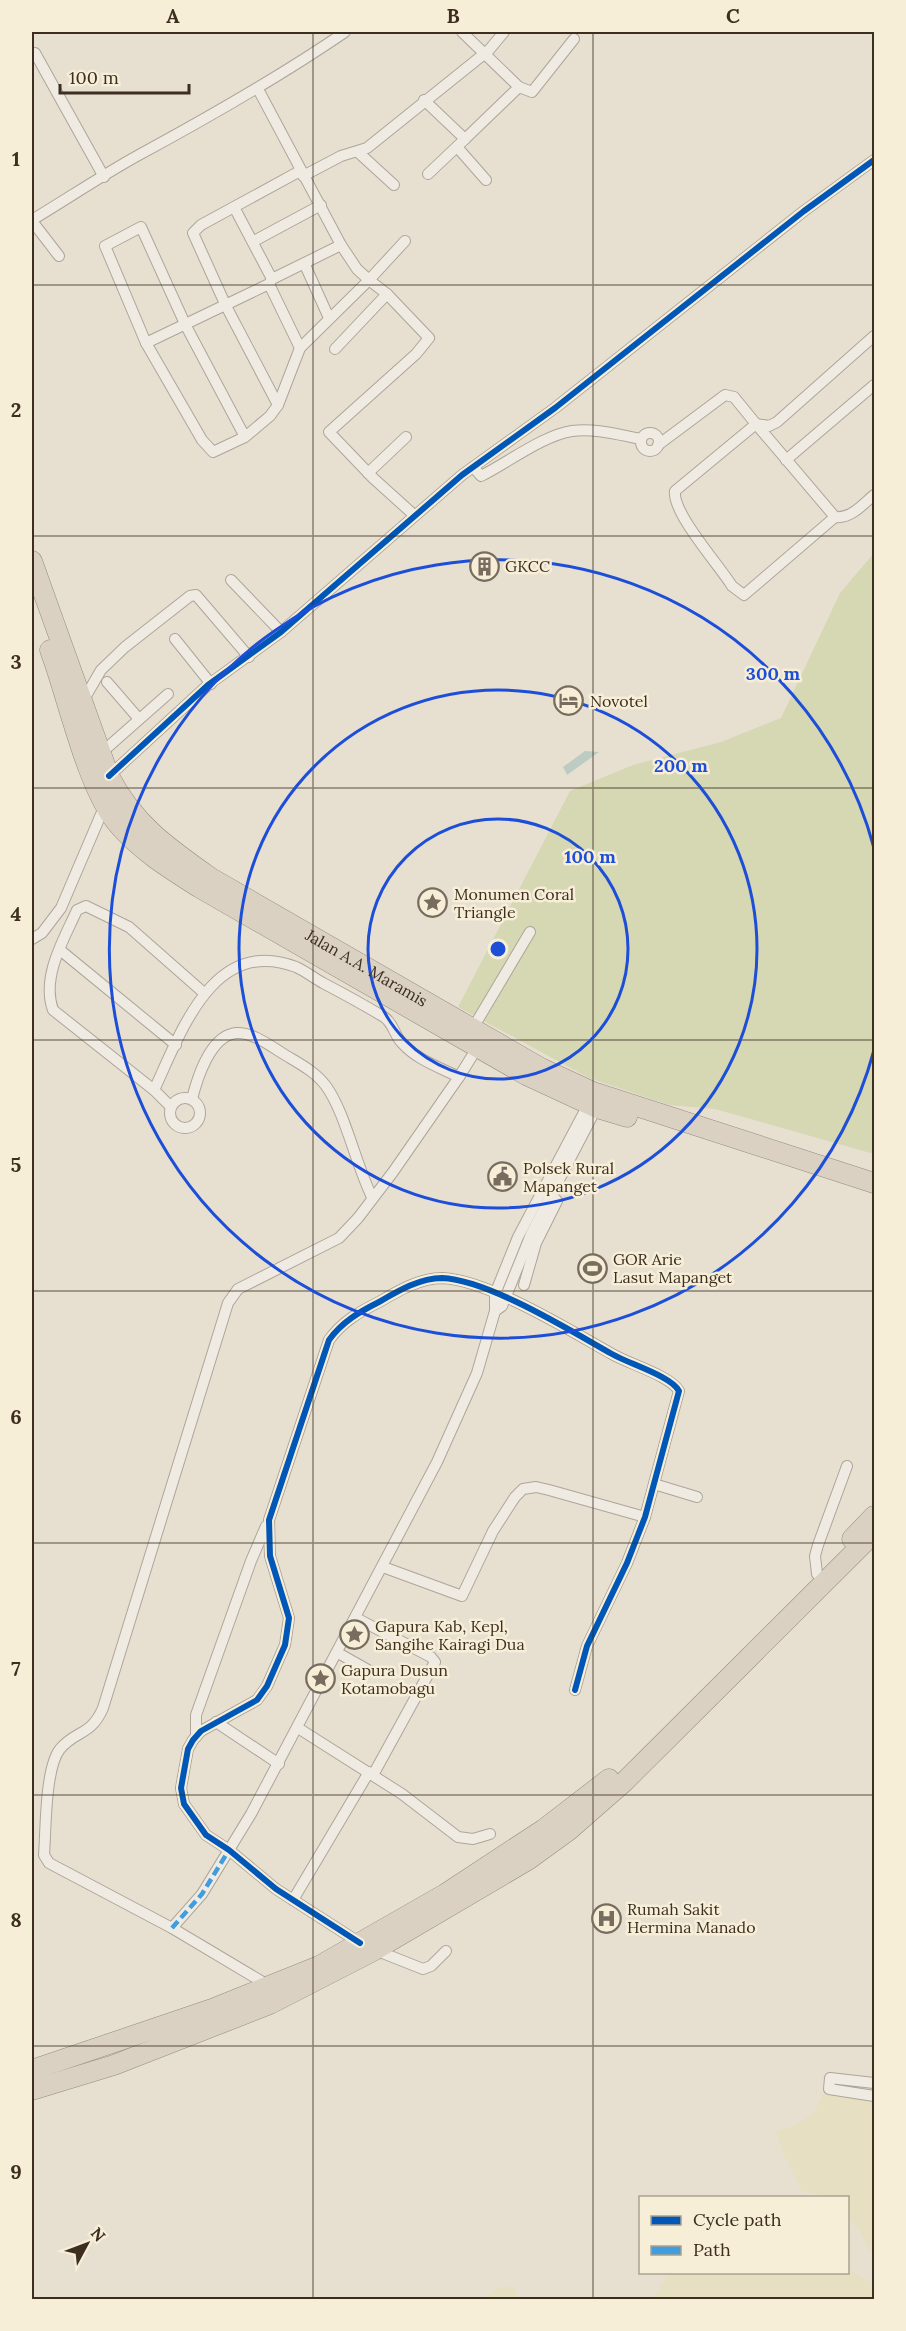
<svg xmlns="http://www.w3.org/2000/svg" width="906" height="2331" viewBox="0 0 906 2331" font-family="Lora,serif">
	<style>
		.farmland { fill: #e6dfc2 }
		.green { fill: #d6d7b3 }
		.water { fill: #bcccc2 }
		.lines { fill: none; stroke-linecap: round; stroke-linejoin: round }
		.street-casing { stroke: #ada599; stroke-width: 12 }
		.highway-casing { stroke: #928b80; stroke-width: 21 }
		.street { stroke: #efebe3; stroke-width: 10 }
		.highway { stroke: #dad1c2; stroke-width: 20 }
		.quiet { stroke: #3f9de0; stroke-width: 4.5; stroke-dasharray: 9 4.5; stroke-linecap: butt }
		.cycleway-casing { stroke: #f7eed8; stroke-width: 10 }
		.cycleway { stroke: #0057b8; stroke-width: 6 }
		.grid { fill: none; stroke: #3d2e20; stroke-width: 1.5; stroke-opacity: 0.55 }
		.ring { fill: none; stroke: #1d4ed8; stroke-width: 3 }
		.labels { text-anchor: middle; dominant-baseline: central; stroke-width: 5; stroke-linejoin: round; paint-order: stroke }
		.poi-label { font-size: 16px; fill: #3d2e20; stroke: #f7eed8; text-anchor: start }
		.street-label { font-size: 16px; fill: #3d2e20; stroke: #f7eed8 }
		.centre { fill: #1d4ed8; stroke: #f7eed8; stroke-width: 3 }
		.ring-label { font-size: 18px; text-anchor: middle; font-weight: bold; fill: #1d4ed8; stroke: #f7eed8; stroke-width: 5; stroke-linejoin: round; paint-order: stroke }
		.neatline { fill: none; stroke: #3d2e20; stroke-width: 2 }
		.grid-label { font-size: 20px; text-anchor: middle; font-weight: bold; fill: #3d2e20 }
	</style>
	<rect width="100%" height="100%" fill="#e7e0d1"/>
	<g class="farmland">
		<polygon points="862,2080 874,2109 874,2257 859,2230 848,2217 848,2198 830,2197 802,2192 785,2157 776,2132 795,2125 814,2113 823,2094 838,2096 847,2086"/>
		<polygon points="848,2270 870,2282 874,2271 874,2299 653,2299 669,2273 848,2272"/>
		<polygon points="513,2287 517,2297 524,2299 484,2299 497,2288"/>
	</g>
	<polygon class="green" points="874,553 874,1154 715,1109 669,1105 589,1078 458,1007 570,791 633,765 721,742 781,718 840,593"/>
	<polygon class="water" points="585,751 599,752 567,775 563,767"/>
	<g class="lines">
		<defs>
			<g id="street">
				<polyline points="35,53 104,177"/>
				<polyline points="519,87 532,92 574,39"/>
				<polyline points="424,100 465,139 519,87 462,32"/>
				<polyline points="457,147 486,180"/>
				<polyline points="359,153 394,185"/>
				<polyline points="428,174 465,139"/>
				<polyline points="303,176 341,156 367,148 489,50 504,32"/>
				<polyline points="234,207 272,279"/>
				<path d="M32,220C67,199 101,176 137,156C209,117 278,78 345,32"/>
				<polyline points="32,221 59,256"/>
				<polyline points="254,241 321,205"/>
				<polyline points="305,265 329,318"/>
				<polyline points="269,284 300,348"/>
				<polyline points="387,294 369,280 405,241"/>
				<polyline points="146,343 269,284 272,279 341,245"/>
				<polyline points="335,349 387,294 429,338 416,354 329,432 373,478 414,515"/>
				<polyline points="278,405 226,306 193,233 201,225 300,171"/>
				<polyline points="756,424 769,426 777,422 874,336"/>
				<circle cx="650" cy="442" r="9"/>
				<polyline points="245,437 186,326 141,227 105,246 146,343 202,440 213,452 245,437 270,416 278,405 300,348 369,280 357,269 341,245 258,89"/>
				<path d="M658,445L725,395L734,397L756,424L675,491C672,513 719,565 732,586L744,595L835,517L756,424"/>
				<polyline points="786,460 874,385"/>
				<path d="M473,467L481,476C507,463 544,435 572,431C595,428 619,435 641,439"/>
				<polyline points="368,473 406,437"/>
				<path d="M835,517C851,519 863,504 874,495"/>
				<polyline points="231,580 281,632"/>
				<polyline points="175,639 211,684"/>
				<polyline points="107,682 139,719"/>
				<polyline points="83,701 101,670 125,647 190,596 196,595 249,657"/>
				<polyline points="100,754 168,694"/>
				<polyline points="109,776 208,685 281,632 462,475 555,408 804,211 874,160"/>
				<polyline points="32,939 42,933 61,908 105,805"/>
				<polyline points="60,950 176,1045"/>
				<polyline points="473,1028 530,932"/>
				<path d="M154,1090L53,1010C41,977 64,939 77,910L86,906L129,927L204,993"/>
				<circle cx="185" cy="1113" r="15"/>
				<path d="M192,1099C197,1079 210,1036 236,1033C252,1032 269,1045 282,1053C298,1063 315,1071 326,1086C345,1112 356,1165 372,1197"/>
				<path d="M171,1107L154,1090C181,1033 213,935 296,967C305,971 314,978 323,983C344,994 364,1005 384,1017C394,1024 394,1035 402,1043C417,1060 439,1067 459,1077L477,1048"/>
				<polyline points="524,1285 536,1243 557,1201 550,1193"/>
				<polyline points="495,1311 502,1306 532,1232 599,1103"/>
				<polyline points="654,1484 697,1497"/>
				<polyline points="383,1567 462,1596 493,1531 515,1497 523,1489 536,1487 549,1490 645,1517"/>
				<polyline points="817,1574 815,1556 818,1545 847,1466"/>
				<polyline points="356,1618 431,1657 435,1662 373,1775"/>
				<polyline points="338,1653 370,1671"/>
				<polyline points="216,1722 279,1764"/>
				<polyline points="298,1728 402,1794 458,1837 473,1839 490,1834"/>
				<polyline points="196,1737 196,1715 251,1561 266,1526"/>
				<polyline points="293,1900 369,1772"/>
				<polyline points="172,1928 202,1894 251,1814 437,1462 477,1373 495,1311 495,1294 518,1237 590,1101"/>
				<path d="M360,1943L276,1889L229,1850L206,1835L184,1804L181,1788L188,1749L193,1740L201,1731L257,1700L267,1686L285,1645L289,1618L270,1556L269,1520L329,1340C342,1322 359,1312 379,1302C398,1291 420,1278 442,1278C489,1280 571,1331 612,1354C629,1364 671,1376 679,1391L645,1517L627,1563L587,1646L575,1690"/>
				<polyline points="375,1950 423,1969 431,1966 446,1951"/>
				<path d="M271,1987L172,1928L49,1863L44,1855C46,1829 45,1768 60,1749C76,1730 91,1736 103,1708L228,1303L238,1289L339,1238L358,1218L393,1172L459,1077"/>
				<polyline points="874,2083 830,2078 829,2089 874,2096"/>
			</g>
			<g id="highway">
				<path id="s1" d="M32,561L109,776C134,824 167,847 211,878L541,1068L593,1092L874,1183"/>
				<path d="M50,650C68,698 86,784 116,822C139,850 170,869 200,888L526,1075L597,1108L627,1117"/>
				<polyline points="852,1539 874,1516"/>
				<polyline points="32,2070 212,2009 319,1966 445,1894 544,1829 609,1779"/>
				<polyline points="32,2090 114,2065 270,2004 375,1950 528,1860 568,1831 624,1782 874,1533"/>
			</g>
		</defs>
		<use href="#street" class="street-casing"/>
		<use href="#highway" class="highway-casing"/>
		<use href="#street" class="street"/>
		<use href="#highway" class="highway"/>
		<polyline class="quiet" points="172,1928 202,1894 229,1850"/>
		<defs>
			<g id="cycleway">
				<polyline points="109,776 208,685 281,632 462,475 555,408 804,211 874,160"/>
				<path d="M360,1943L276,1889L229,1850L206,1835L184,1804L181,1788L188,1749L193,1740L201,1731L257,1700L267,1686L285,1645L289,1618L270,1556L269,1520L329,1340C342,1322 359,1312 379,1302C398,1291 420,1278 442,1278C489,1280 571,1331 612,1354C629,1364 671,1376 679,1391L645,1517L627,1563L587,1646L575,1690"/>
			</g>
		</defs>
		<use href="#cycleway" class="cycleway-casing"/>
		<use href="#cycleway" class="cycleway"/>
	</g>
	<path class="grid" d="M313,32V2300M593,32V2300M32,285H874M32,536H874M32,788H874M32,1040H874M32,1291H874M32,1543H874M32,1795H874M32,2046H874"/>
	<g class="ring">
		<circle cx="498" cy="949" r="130"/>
		<circle cx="498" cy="949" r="259"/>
		<path d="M874 1050A389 389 0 1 1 874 848"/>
	</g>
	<defs>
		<symbol id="building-ring" viewBox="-11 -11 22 22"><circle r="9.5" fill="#f7eed8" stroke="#786c5e" stroke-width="1.5"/><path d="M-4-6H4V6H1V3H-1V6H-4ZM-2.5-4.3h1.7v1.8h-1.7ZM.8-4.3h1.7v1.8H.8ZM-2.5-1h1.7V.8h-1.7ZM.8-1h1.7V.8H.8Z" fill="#786c5e"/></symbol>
		<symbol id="hotel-ring" viewBox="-11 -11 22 22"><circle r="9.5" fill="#f7eed8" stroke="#786c5e" stroke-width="1.5"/><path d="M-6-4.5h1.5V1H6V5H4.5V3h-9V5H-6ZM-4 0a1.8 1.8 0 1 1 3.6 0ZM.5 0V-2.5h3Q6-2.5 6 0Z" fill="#786c5e"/></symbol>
		<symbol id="sight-ring" viewBox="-11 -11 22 22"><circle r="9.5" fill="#f7eed8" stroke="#786c5e" stroke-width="1.5"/><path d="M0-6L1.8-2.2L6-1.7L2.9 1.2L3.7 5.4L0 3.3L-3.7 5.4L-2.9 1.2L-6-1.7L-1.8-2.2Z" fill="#786c5e"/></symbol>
		<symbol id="civic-ring" viewBox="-11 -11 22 22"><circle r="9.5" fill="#f7eed8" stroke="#786c5e" stroke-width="1.5"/><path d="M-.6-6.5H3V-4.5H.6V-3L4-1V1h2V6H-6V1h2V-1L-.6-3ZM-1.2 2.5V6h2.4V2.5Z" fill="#786c5e"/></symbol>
		<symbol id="stadium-ring" viewBox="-11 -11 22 22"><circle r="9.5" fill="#f7eed8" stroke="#786c5e" stroke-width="1.5"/><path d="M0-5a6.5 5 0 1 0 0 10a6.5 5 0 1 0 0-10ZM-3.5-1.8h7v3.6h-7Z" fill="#786c5e"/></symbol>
		<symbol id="hospital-ring" viewBox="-11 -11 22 22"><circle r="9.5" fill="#f7eed8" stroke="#786c5e" stroke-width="1.5"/><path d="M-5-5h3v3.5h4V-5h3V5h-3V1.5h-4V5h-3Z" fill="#786c5e"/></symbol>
	</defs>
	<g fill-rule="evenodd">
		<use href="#building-ring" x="468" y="550" width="33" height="33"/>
		<use href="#hotel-ring" x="552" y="684" width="33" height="33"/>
		<use href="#sight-ring" x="416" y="886" width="33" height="33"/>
		<use href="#civic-ring" x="486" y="1160" width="33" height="33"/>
		<use href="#stadium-ring" x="576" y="1252" width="33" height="33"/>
		<use href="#sight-ring" x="338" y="1618" width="33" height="33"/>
		<use href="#sight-ring" x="304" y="1662" width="33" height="33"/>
		<use href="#hospital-ring" x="590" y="1902" width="33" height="33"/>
	</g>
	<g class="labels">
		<g class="poi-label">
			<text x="505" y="566">GKCC</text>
			<text x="590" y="701">Novotel</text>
			<text x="454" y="894">Monumen Coral<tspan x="454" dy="18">Triangle</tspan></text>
			<text x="523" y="1168">Polsek Rural<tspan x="523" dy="18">Mapanget</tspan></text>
			<text x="613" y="1259">GOR Arie<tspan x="613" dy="18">Lasut Mapanget</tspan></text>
			<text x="375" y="1626">Gapura Kab, Kepl,<tspan x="375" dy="18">Sangihe Kairagi Dua</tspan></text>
			<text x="341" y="1670">Gapura Dusun<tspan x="341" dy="18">Kotamobagu</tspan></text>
			<text x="627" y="1909">Rumah Sakit<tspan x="627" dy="18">Hermina Manado</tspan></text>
		</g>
		<g class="street-label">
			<text stroke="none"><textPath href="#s1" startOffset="554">Jalan A.A. Maramis</textPath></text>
		</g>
	</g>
	<circle cx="498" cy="949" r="9" class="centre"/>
	<g class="ring-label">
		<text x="773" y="680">300 m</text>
		<text x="681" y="772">200 m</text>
		<text x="590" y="863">100 m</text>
	</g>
	<rect width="906" height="2331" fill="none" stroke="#f7eed8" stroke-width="66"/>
	<rect x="639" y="2196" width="210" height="78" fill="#f7eed8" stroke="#ada18e" stroke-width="1.5"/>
	<rect x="651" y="2216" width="30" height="9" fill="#0057b8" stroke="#ada18e" stroke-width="1.5"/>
	<text x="693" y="2226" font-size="18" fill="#3d2e20">Cycle path</text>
	<rect x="651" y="2246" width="30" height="9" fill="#3f9de0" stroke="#ada18e" stroke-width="1.5"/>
	<text x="693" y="2256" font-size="18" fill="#3d2e20">Path</text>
	<g transform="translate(87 2244) rotate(49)" stroke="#f7eed8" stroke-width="4.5" paint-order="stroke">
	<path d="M0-4.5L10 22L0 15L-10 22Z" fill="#3d2e20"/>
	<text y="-9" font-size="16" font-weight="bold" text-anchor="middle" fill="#3d2e20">N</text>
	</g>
	<path d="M60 84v9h129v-9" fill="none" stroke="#3d2e20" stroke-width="3"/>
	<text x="69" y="84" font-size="18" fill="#3d2e20" stroke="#f7eed8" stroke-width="4.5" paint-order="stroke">100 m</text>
	<rect x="33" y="33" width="840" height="2265" class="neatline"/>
	<g class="grid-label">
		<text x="173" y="23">A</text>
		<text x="453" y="23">B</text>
		<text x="733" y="23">C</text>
		<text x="16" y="166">1</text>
		<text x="16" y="417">2</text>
		<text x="16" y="669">3</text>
		<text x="16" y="921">4</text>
		<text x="16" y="1172">5</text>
		<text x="16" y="1424">6</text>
		<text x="16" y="1676">7</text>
		<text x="16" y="1927">8</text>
		<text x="16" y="2179">9</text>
	</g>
</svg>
